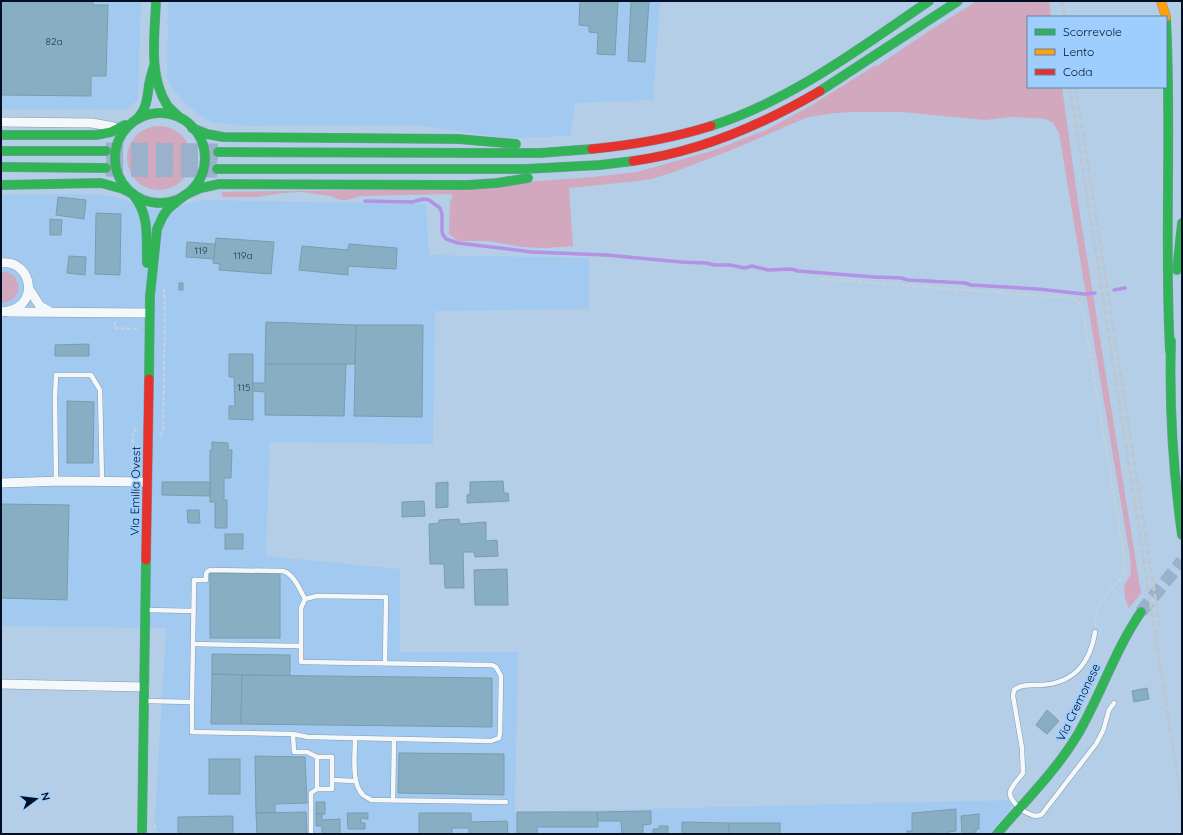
<svg xmlns="http://www.w3.org/2000/svg" width="1183" height="835" viewBox="0 0 1183 835" font-family="Quicksand,sans-serif">
	<style>
		.built { fill: #a2caf1 }
		.green { fill: #d1a8bd }
		.lines { fill: none; stroke-linecap: round; stroke-linejoin: round }
		.stream { stroke: #b391e4; stroke-width: 3.5 }
		.building { fill: #87aec3; stroke: #7c9bae }
		.secondary-tunnel { stroke: #99b1ca; stroke-width: 13; stroke-dasharray: 13 6; stroke-linecap: butt }
		.highway-tunnel { stroke: #99b1ca; stroke-width: 17; stroke-dasharray: 17 8; stroke-linecap: butt }
		.lane-casing { stroke: #839aaf; stroke-width: 5.5 }
		.street-casing { stroke: #839aaf; stroke-width: 10 }
		.fast-casing { stroke: #839aaf; stroke-width: 10 }
		.slow-casing { stroke: #839aaf; stroke-width: 10 }
		.jam-casing { stroke: #839aaf; stroke-width: 10 }
		.path { stroke: #c9d1d9; stroke-width: 2; stroke-dasharray: 4 2; stroke-linecap: butt }
		.lane { stroke: #f4f8fb; stroke-width: 4.5 }
		.street { stroke: #f4f8fb; stroke-width: 9 }
		.fast { stroke: #30b455; stroke-width: 9 }
		.slow { stroke: #ff9f0a; stroke-width: 9 }
		.jam { stroke: #e5322d; stroke-width: 9 }
		.rail { stroke: #bdc6ce; stroke-width: 3; stroke-dasharray: 6 3; stroke-linecap: butt }
		.labels { text-anchor: middle; dominant-baseline: central; stroke-width: 4; stroke-linejoin: round; paint-order: stroke }
		.number-label { font-size: 10px; fill: #22374c }
		.street-label { font-size: 12px; fill: #000f24; stroke: #9ecefd }
	</style>
	<rect width="100%" height="100%" fill="#b4cee7"/>
	<g class="built">
		<polygon points="1,1 141,1 138,100 125,110 1,109"/>
		<polygon points="168,1 660,1 653,100 575,103 571,136 505,138 416,125 249,126 211,122 187,106 171,86 167,78"/>
		<polygon points="78,194 113,196 152,210 176,207 202,200 426,204 429,255 589,258 589,309 435,311 433,444 270,442 266,556 400,569 400,652 518,652 515,812 1018,800 989,834 154,834 166,628 1,626 1,195"/>
	</g>
	<g class="green">
		<polygon points="977,1 1049,1 1051,17 1028,17 1028,87 1062,87 1078,202 1141,593 1129,608 1125,598 1124,586 1131,574 1130,557 1059,133 1053,123 1045,119 1034,118 1009,117 986,120 901,112 852,112 835,113 808,117 729,151 671,173 651,179 629,182 569,188 573,246 545,248 523,247 487,241 458,241 449,234 450,202 453,197 451,194 361,196 347,200 340,200 331,196 301,192 283,193 256,197 222,197 222,192 492,188 538,181 594,177 637,172 715,150 766,130 812,105 876,65 877,66 929,31"/>
		<circle cx="159" cy="158" r="32"/>
		<path d="M1,272C13,271 20,280 18,292C14,299 9,303 1,302Z"/>
	</g>
	<g class="lines">
		<g class="stream">
			<polyline points="365,201 412,202 424,199 429,200 440,208 442,214 442,231 443,235 446,239 458,243 532,252 606,255 681,262 707,263 714,265 730,265 745,268 752,266 768,270 791,269 798,271 874,277 901,278 908,280 965,283 971,285 1038,289 1084,294 1095,293"/>
			<polyline points="1114,290 1125,288"/>
		</g>
	</g>
	<g class="building">
		<polygon points="1,1 93,1 93,5 108,5 106,76 91,76 91,96 1,95"/>
		<polygon points="580,1 618,1 615,55 597,54 598,33 589,32 589,26 579,25"/>
		<polygon points="631,1 649,1 645,62 628,61"/>
		<polygon points="58,197 86,200 84,219 56,215"/>
		<polygon points="96,213 121,214 120,275 95,274"/>
		<polygon points="50,219 62,220 61,235 50,235"/>
		<polygon points="216,238 274,242 271,274 219,270 220,264 213,263"/>
		<polygon points="187,242 215,244 214,259 186,257"/>
		<polygon points="349,244 397,248 396,269 348,266 348,275 299,270 302,246 348,250"/>
		<polygon points="69,256 86,257 85,275 67,273"/>
		<rect x="179" y="283" width="4" height="7"/>
		<polygon points="266,322 356,325 355,364 265,364"/>
		<polygon points="356,325 423,325 422,417 354,416"/>
		<polygon points="89,344 89,356 55,356 55,345"/>
		<polygon points="229,354 253,354 253,420 229,419 229,406 235,406 234,377 229,377"/>
		<polygon points="265,364 346,364 344,416 265,415 265,392 253,391 253,383 265,383"/>
		<polygon points="67,401 94,402 93,463 67,463"/>
		<polygon points="212,442 228,443 228,450 232,450 231,478 224,478 224,500 227,500 227,528 215,528 215,502 210,502 210,450 212,450"/>
		<polygon points="503,481 504,493 508,493 509,501 467,503 467,495 470,494 470,482"/>
		<polygon points="162,482 210,482 210,496 162,495"/>
		<polygon points="448,482 448,507 436,508 436,483"/>
		<polygon points="424,501 425,516 402,517 402,502"/>
		<polygon points="1,504 69,505 67,600 1,598"/>
		<polygon points="187,510 199,510 200,523 188,523"/>
		<polygon points="459,519 460,524 486,522 486,541 497,540 498,556 475,557 474,552 463,552 464,588 445,588 444,564 430,564 429,524 439,523 439,520"/>
		<rect x="225" y="534" width="18" height="15"/>
		<polygon points="507,569 508,605 475,605 474,570"/>
		<rect x="210" y="573" width="70" height="65"/>
		<polygon points="212,654 290,655 290,676 212,674"/>
		<polygon points="212,674 242,675 241,724 211,724"/>
		<polygon points="242,675 492,678 492,727 241,724"/>
		<polygon points="1147,688 1149,699 1134,702 1132,691"/>
		<polygon points="1047,710 1059,721 1047,734 1036,725"/>
		<polygon points="399,753 504,754 504,795 398,793"/>
		<polygon points="255,756 305,757 307,803 275,804 275,813 256,813"/>
		<rect x="209" y="759" width="31" height="35"/>
		<rect x="316" y="802" width="9" height="12"/>
		<polygon points="956,809 956,831 948,832 948,834 934,834 934,833 907,834 907,831 912,831 912,813"/>
		<polygon points="651,811 651,824 643,825 643,834 622,834 621,821 597,821 597,812"/>
		<polygon points="306,812 307,834 257,834 256,813"/>
		<polygon points="517,812 597,812 598,827 537,827 537,834 517,834"/>
		<polygon points="347,813 368,813 368,819 361,818 361,823 365,823 365,829 348,829"/>
		<polygon points="419,813 471,813 471,822 507,821 508,834 469,834 469,828 452,828 452,834 419,834"/>
		<polygon points="316,814 322,814 322,820 340,819 340,834 322,834 322,826 316,826"/>
		<polygon points="979,814 979,829 976,829 976,833 962,834 961,816"/>
		<polygon points="233,816 233,834 178,834 178,817"/>
		<polygon points="682,822 729,823 729,834 682,834"/>
		<rect x="729" y="823" width="51" height="11"/>
		<polygon points="659,826 668,826 668,834 653,834 653,829 659,829"/>
	</g>
	<g class="lines">
		<polyline class="secondary-tunnel" points="1141,612 1182,561"/>
		<g class="highway-tunnel">
			<polyline points="106,151 218,152"/>
			<polyline points="106,168 217,169"/>
		</g>
		<defs>
			<g id="lane">
				<polyline points="56,482 55,398 56,375 91,375 100,390 102,482"/>
				<polyline points="147,610 194,611"/>
				<path d="M1095,632C1090,664 1074,683 1041,685C1032,685 1021,684 1014,690L1013,696L1022,748L1023,773C1019,779 1012,785 1010,792C1008,802 1033,822 1042,814L1096,744L1103,731L1109,710L1114,703"/>
				<polyline points="193,644 301,646"/>
				<path d="M146,701L192,702L194,580H206C206,575 205,572 210,570L283,571C294,574 300,590 305,599"/>
				<polyline points="192,702 192,732 293,734 308,737 491,741 499,738 500,733 501,676 496,667 492,665 301,662 301,608 305,599 317,596 386,597 385,664"/>
				<polyline points="293,734 294,752 307,752 317,757"/>
				<path d="M355,739C355,754 351,784 363,795C365,797 369,798 371,800L506,802"/>
				<polyline points="317,789 332,789 332,780"/>
				<polyline points="393,800 394,739"/>
				<polyline points="311,834 311,793 317,789 317,757 332,757 332,780 355,781"/>
			</g>
			<g id="street">
				<polyline points="1,122 92,123 114,127"/>
				<path d="M1,263C34,259 41,311 1,312"/>
				<polyline points="29,289 40,306 49,311"/>
				<polyline points="9,312 149,313"/>
				<polyline points="1,483 62,481 147,482"/>
				<polyline points="1,684 144,687"/>
			</g>
			<g id="fast">
				<path d="M156,1C155,34 148,75 167,105C170,109 174,112 178,116"/>
				<path d="M1166,18C1172,129 1164,240 1170,351"/>
				<polyline points="820,91 958,1"/>
				<circle cx="160" cy="158" r="45"/>
				<path d="M136,120C147,109 147,99 149,85C150,78 152,72 154,66"/>
				<path d="M711,126C792,100 860,48 929,1"/>
				<polyline points="192,128 207,134 223,137 458,139 516,144"/>
				<polyline points="1,135 96,135 111,132 125,125"/>
				<polyline points="1,151 106,151"/>
				<polyline points="218,152 501,153 540,153 592,149"/>
				<polyline points="1,167 106,168"/>
				<polyline points="217,169 525,169 600,165 633,161"/>
				<polyline points="1,185 101,183 123,189 133,194"/>
				<polyline points="185,195 201,188 219,184 468,185 497,183 528,178"/>
				<path d="M134,196C150,215 146,239 147,263"/>
				<polyline points="1177,270 1182,223"/>
				<path d="M1171,341C1169,406 1173,470 1182,535"/>
				<polyline points="149,379 150,296 157,229 163,216 168,209 185,195"/>
				<polyline points="142,834 146,560"/>
				<path d="M997,834C1025,801 1056,771 1078,734C1101,694 1115,650 1141,612"/>
			</g>
			<polyline id="slow" points="1161,1 1166,17"/>
			<g id="jam">
				<path d="M592,149C633,145 673,138 711,126"/>
				<path d="M633,161C699,152 762,125 820,91"/>
				<polyline points="146,560 149,379"/>
			</g>
		</defs>
		<use href="#lane" class="lane-casing"/>
		<use href="#street" class="street-casing"/>
		<use href="#fast" class="fast-casing"/>
		<use href="#slow" class="slow-casing"/>
		<use href="#jam" class="jam-casing"/>
		<g class="path">
			<path d="M822,279L1070,298C1081,300 1083,308 1084,317L1125,561L1124,572L1122,577L1099,604L1097,611L1095,626"/>
			<polyline points="115,322 115,328 138,329"/>
			<polyline points="160,435 163,432 165,313 164,286"/>
			<polyline points="132,473 133,434 136,428"/>
			<polyline points="155,824 156,834"/>
		</g>
		<use href="#lane" class="lane"/>
		<use href="#street" class="street"/>
		<use href="#fast" class="fast"/>
		<use href="#slow" class="slow"/>
		<use href="#jam" class="jam"/>
		<g class="rail">
			<polyline points="1062,1 1065,17"/>
			<polyline points="1070,87 1182,806"/>
			<polyline points="1076,87 1160,628"/>
		</g>
	</g>
	<g class="labels">
		<g class="number-label">
			<text x="54" y="41">82a</text>
			<text x="201" y="250">119</text>
			<text x="243" y="255">119a</text>
			<text x="244" y="387">115</text>
		</g>
		<g class="street-label">
			<text transform="translate(135 491) rotate(-89)">Via Emilia Ovest</text>
			<text transform="translate(1078 702) rotate(-64)">Via Cremonese</text>
		</g>
	</g>
	<rect width="1183" height="835" fill="none" stroke="#000f24" stroke-width="4"/>
	<rect x="1027" y="16" width="140" height="72" fill="#9ecefd" stroke="#5f82a6"/>
	<rect x="1035" y="29" width="20" height="6" fill="#30b455" stroke="#5f82a6"/>
	<text x="1063" y="36" font-size="12" fill="#000f24">Scorrevole</text>
	<rect x="1035" y="49" width="20" height="6" fill="#ff9f0a" stroke="#5f82a6"/>
	<text x="1063" y="56" font-size="12" fill="#000f24">Lento</text>
	<rect x="1035" y="69" width="20" height="6" fill="#e5322d" stroke="#5f82a6"/>
	<text x="1063" y="76" font-size="12" fill="#000f24">Coda</text>
	<g transform="translate(36 799) rotate(75)" stroke="#9ecefd" stroke-width="3" paint-order="stroke">
	<path d="M0-3L7 15L0 10L-7 15Z" fill="#000f24"/>
	<text y="-6" font-size="11" font-weight="bold" text-anchor="middle" fill="#000f24">N</text>
	</g>
</svg>
